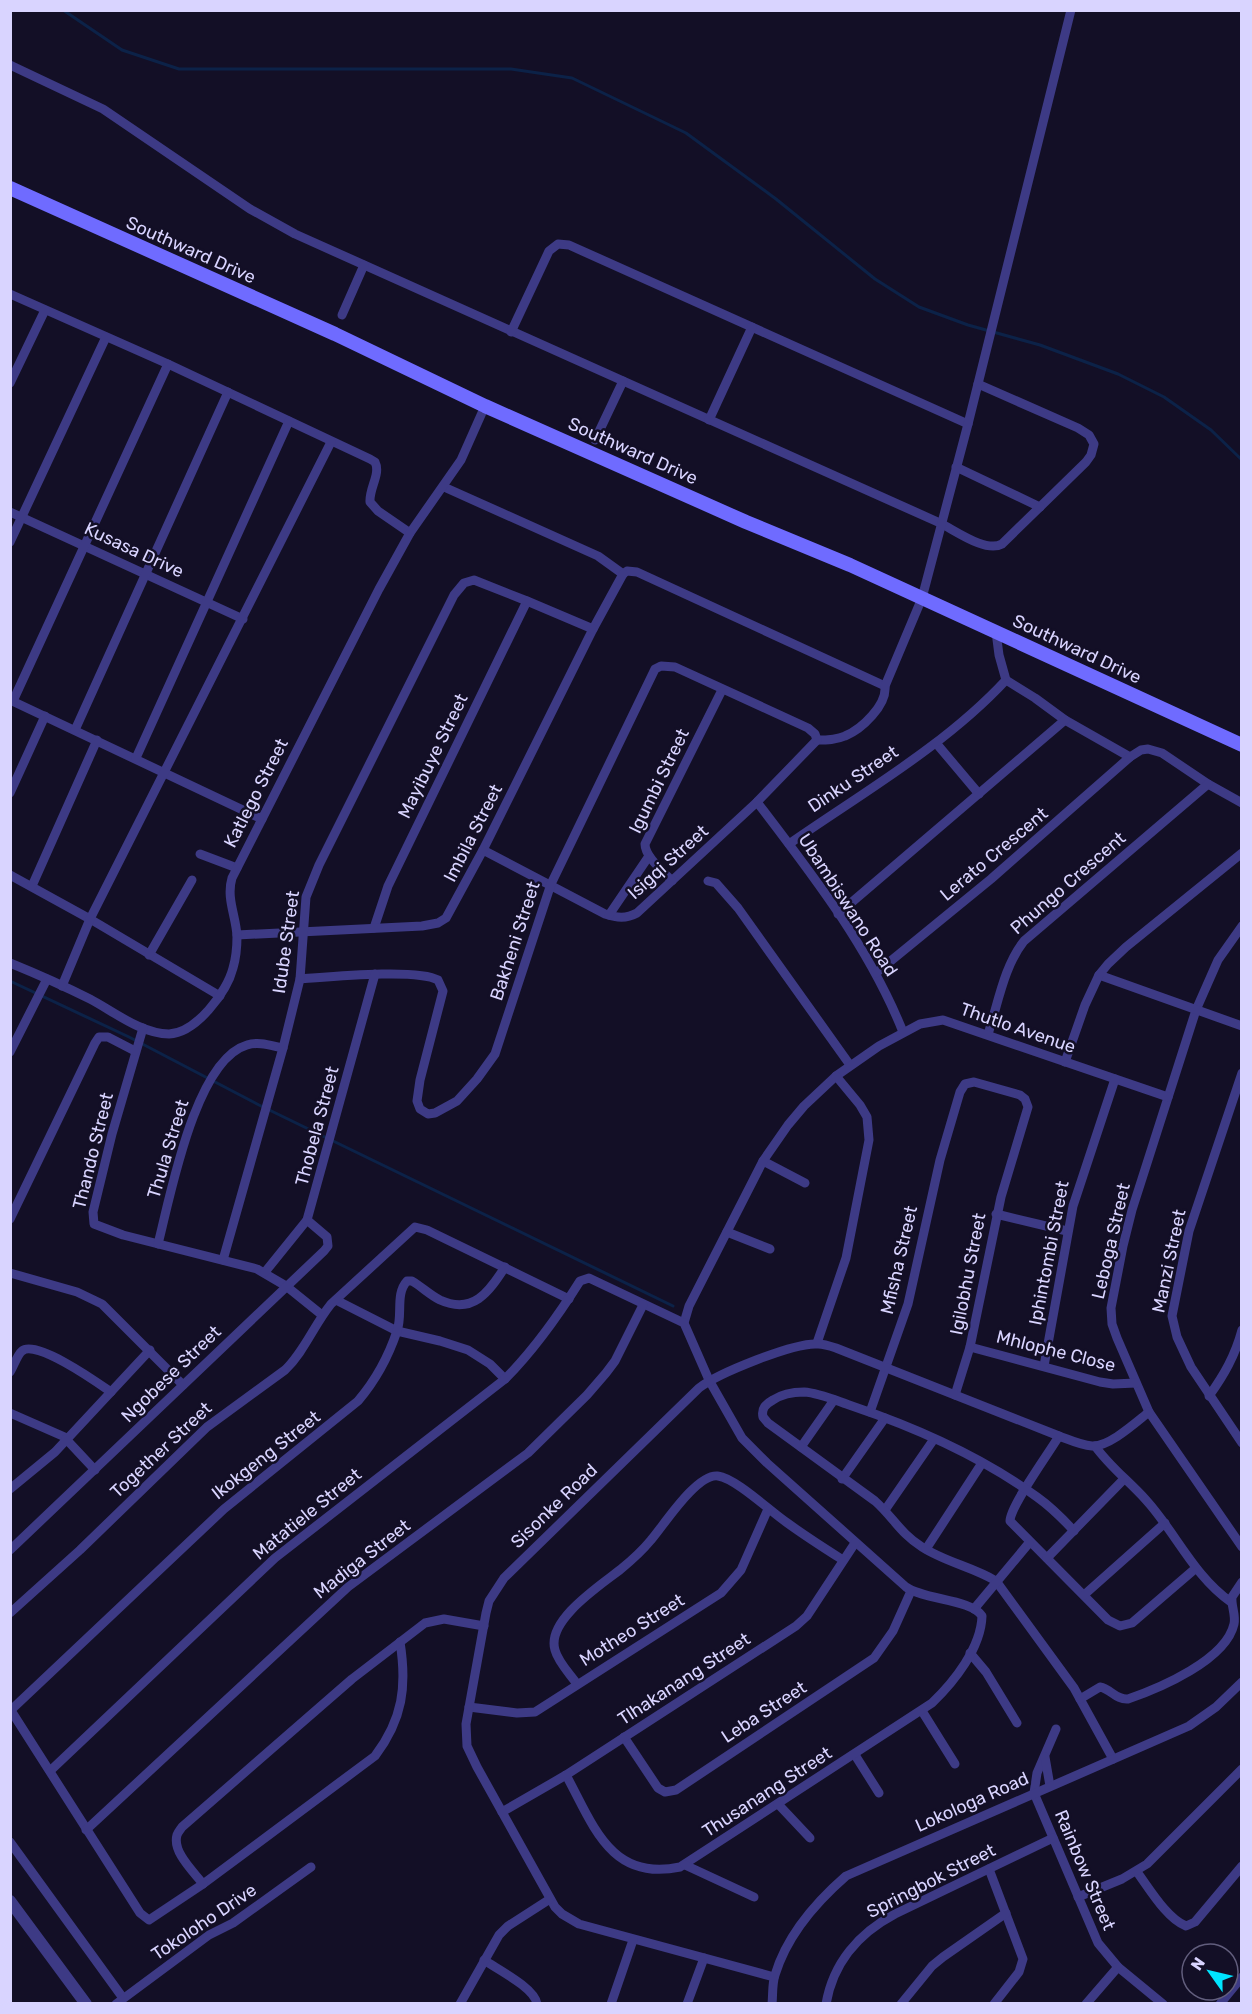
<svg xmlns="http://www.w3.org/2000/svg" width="1252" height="2014" viewBox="0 0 1252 2014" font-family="Rubik,sans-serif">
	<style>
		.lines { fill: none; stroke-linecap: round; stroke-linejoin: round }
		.stream { stroke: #0c2248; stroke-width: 3 }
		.minor { stroke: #3d3a85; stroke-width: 9 }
		.tertiary { stroke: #3d3a85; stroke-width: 12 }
		.secondary { stroke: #6f6bff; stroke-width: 14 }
		.labels { text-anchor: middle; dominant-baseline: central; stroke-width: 5; stroke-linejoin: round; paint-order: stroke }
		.street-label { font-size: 18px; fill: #d9d4ff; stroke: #130f26 }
	</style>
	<rect width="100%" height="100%" fill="#130f26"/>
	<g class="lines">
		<g class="stream">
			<polyline points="63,10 122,50 179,69 511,69 572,78 686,133 776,199 875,279 919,307 968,325 1040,345 1118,374 1164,397 1211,430 1242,460"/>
			<polyline points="10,981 129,1037 259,1105 673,1306"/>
		</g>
		<g class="minor">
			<path d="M10,65L103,109L250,209L295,234L940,523C956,531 986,553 1002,544L1086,462L1091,455L1094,444L1089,435L1078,428L978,384"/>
			<path d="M10,294L168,364L370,459L375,462C381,474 369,488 370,502L378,511L410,533"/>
			<polyline points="342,315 364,265"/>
			<polyline points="511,332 549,251 558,244 569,245 968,424"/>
			<polyline points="10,383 45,310"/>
			<polyline points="709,420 752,327"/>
			<polyline points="595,440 623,381"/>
			<polyline points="956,467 1040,507"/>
			<polyline points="444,487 598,556 623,574"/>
			<polyline points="10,512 243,619"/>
			<polyline points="10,542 106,337"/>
			<polyline points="623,574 627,571 637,572 885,686"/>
			<polyline points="996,632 999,655 1006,680 1035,698 1065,720 1130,757"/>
			<polyline points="10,700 262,819"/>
			<polyline points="13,701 168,364"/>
			<polyline points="75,730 228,392"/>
			<path d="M817,740C827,740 836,740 845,736C862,729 887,705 885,686L922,598L968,424L1071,10"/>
			<polyline points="936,743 979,794"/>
			<polyline points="136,758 289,421"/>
			<polyline points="10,793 45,716"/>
			<path d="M757,802C812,874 869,947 903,1032"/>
			<path d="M789,844C862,793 946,745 1006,680"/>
			<path d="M483,850L605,914C617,918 626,919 637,913L757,802L817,740"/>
			<polyline points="200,854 237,868"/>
			<polyline points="10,875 90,919 220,996"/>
			<path d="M672,881C664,872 645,857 645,844L722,690"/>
			<polyline points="708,881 716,883 738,908 850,1065"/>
			<polyline points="32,886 97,740"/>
			<polyline points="838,914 1065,720"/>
			<polyline points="609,915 649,856"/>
			<polyline points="1242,926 1218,960 1196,1010 1132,1210 1123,1246 1111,1308 1112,1324 1117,1338 1149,1412 1242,1547"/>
			<polyline points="374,928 388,886 527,601"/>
			<polyline points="237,935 422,926 438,923 446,918 483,850 593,629 623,574"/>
			<polyline points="149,955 192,880"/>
			<path d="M10,963C37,974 64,986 90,999C113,1011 141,1034 169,1034C196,1033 227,992 233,968C236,958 237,946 237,936C236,916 226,898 232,878L379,589L410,533L461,460L485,406"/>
			<polyline points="876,973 991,879 1130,757 1141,750 1148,749 1162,753 1208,784 1242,803"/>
			<polyline points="1099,975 1242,1026"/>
			<path d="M300,979C328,977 417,968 438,980L443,991L420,1080L417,1101L420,1109L428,1114L435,1113L457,1101L477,1079L495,1054L551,884L655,669L661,666L675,667L808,728L815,734L817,740"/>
			<polyline points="62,986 90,919 331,442"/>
			<polyline points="143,1028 112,1134 93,1212 94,1224 123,1235 257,1269 286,1286 322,1315"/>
			<path d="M988,1034C998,1004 1004,966 1024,941L1208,784"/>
			<polyline points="10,1052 47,979"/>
			<polyline points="1065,1062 1085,1005 1099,975 1108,964 1126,947 1242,853"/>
			<polyline points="1242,1073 1189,1231 1172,1316 1177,1337 1191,1367 1242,1443"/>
			<polyline points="763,1161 805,1183"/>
			<polyline points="996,1214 1067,1231"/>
			<polyline points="10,1219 95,1043 99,1037 108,1037 135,1051"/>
			<polyline points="727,1232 770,1249"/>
			<path d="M158,1244C170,1198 195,1060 247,1045C259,1041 272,1046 283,1048"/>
			<polyline points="223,1260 283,1048 300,979 306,897 319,865 454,595 464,583 474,580 527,601 593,629"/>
			<polyline points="265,1272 307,1220 375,974"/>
			<polyline points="10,1273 77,1292 102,1304 183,1385"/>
			<polyline points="336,1300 397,1331 440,1341 468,1350 490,1364 505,1379"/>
			<polyline points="684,1323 689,1306 763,1161 788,1125 804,1106 836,1076 879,1046 920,1024 943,1020 1168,1097"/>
			<polyline points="817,1343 846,1258 869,1140 867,1117 860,1105 836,1076"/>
			<polyline points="970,1347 1100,1382 1113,1384 1136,1383"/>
			<polyline points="1044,1366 1073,1206 1115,1079"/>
			<path d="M10,1372C14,1366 17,1355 22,1351C36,1339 98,1383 111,1392"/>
			<path d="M1209,1396C1224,1375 1235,1356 1242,1330"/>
			<polyline points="870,1412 908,1304 940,1160 960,1092 965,1084 974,1082 1020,1095 1025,1099 1028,1107 1001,1197 970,1347 955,1395"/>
			<polyline points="10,1413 67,1438"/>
			<path d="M1059,1436C1049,1453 1010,1506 1010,1521L1108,1620L1120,1626L1132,1623L1196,1568"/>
			<polyline points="66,1439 95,1470"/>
			<path d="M1095,1446C1110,1467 1129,1481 1146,1500C1176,1533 1193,1575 1231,1602"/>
			<polyline points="801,1447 834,1400"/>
			<polyline points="842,1479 885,1418"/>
			<polyline points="10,1489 55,1452 150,1350"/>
			<polyline points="885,1510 934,1439"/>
			<path d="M1074,1531C1063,1519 1051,1507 1037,1497C982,1457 917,1428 852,1406C837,1401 820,1393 804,1392C794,1392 782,1394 773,1400C766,1404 761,1408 763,1417L768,1423L875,1501C893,1517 900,1533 922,1547C945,1562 973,1567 996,1581L1074,1688L1113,1759"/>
			<polyline points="926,1549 982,1463"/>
			<polyline points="10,1550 324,1251 328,1246 327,1237 307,1220"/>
			<polyline points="1047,1558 1124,1479"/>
			<polyline points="1084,1595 1165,1523"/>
			<polyline points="974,1609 1029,1543"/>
			<path d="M10,1613L80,1550L207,1427L285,1370C304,1352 314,1325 331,1304L415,1227L427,1230L569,1299"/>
			<polyline points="970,1653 986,1672 1017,1723"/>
			<path d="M577,1684C570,1674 558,1662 555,1650C546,1620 601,1585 621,1569C632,1560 642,1551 651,1540C664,1525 697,1473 718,1476C735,1478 770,1511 786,1522C804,1535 824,1548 843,1560"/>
			<path d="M1080,1699L1100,1687C1111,1689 1116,1700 1128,1699C1160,1688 1226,1660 1234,1624C1236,1615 1231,1606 1232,1597L1242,1582"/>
			<polyline points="469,1707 517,1713 535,1712 721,1593 741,1570 768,1509"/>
			<path d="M10,1709L140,1913L149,1920L203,1884L375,1756C403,1719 407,1686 400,1642"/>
			<path d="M11,1710L224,1509L358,1401C375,1381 389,1355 397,1331C403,1315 395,1294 407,1281H412C422,1287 430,1295 440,1300C473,1315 489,1292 505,1267"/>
			<polyline points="922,1711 955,1764"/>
			<polyline points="1056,1729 1037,1773 1034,1793 1098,1943 1118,1967 1163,2004"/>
			<polyline points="624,1737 658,1788 665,1792 676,1790 874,1658 893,1631 911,1591"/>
			<polyline points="855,1755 879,1793"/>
			<polyline points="1045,1757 1050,1786"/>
			<path d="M50,1771L275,1558L505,1379C534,1350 558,1316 580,1281L589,1278L684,1323L709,1380L742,1438L767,1463L906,1587C924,1600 971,1599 982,1616C981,1648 954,1682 932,1703L680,1867C610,1882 593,1824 566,1775"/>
			<polyline points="778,1804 810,1838"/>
			<polyline points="502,1812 566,1775 796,1626 807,1616 855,1543"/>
			<polyline points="86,1830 348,1587 528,1453 587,1395 606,1373 615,1361 643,1305"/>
			<polyline points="10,1842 123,1998"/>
			<polyline points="685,1865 754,1897"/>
			<polyline points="989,1869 1023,1959 1019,1972 994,2004"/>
			<path d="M1137,1872C1149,1888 1167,1919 1186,1926L1195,1922L1242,1866"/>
			<path d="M203,1884C194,1872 172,1852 177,1835C178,1832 180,1830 182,1827L352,1679L425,1623L444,1619L484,1626"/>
			<polyline points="1078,1897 1122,1879 1147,1864 1242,1769"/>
			<path d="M484,1960C497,1969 535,1988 537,2004"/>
			<path d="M774,1977L579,1924L562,1914L555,1907L477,1767L467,1746L466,1724L486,1613L489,1601L504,1578L699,1388C717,1374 794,1342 818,1344C824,1344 830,1346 836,1348L1059,1436C1070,1440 1080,1445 1092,1446C1109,1447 1135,1423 1149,1412"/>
			<polyline points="116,2004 209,1935 233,1923 311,1867"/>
			<polyline points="460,2004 499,1935 508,1926 550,1899"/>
			<polyline points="611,2004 633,1940"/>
			<polyline points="687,2004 704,1958"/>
			<path d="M772,2004C773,1994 772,1984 775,1975C787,1935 815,1903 846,1876L1189,1726L1216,1707L1242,1682"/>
			<path d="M826,2004C833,1963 859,1933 895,1914L1053,1838"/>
			<polyline points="901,2004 932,1966 943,1957 1006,1913"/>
			<polyline points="1086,2004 1118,1967"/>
			<polyline points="1220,2004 1242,1977"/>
		</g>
		<polyline class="tertiary" points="10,1901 86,2004"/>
		<polyline class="secondary" points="10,188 335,334 485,406 746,522 850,565 1242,745"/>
	</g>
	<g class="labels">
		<g class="street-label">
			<text transform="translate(191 250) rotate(24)">Southward Drive</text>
			<text transform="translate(633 451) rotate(24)">Southward Drive</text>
			<text transform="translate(134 550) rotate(25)">Kusasa Drive</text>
			<text transform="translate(1077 649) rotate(25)">Southward Drive</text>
			<text transform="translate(433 756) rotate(-64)">Mayibuye Street</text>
			<text transform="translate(853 779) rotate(-34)">Dinku Street</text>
			<text transform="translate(659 781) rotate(-64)">Igumbi Street</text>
			<text transform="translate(256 793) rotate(-63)">Katlego Street</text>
			<text transform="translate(473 833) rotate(-63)">Imbila Street</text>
			<text transform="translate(994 854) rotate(-40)">Lerato Crescent</text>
			<text transform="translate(668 862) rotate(-42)">Isigqi Street</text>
			<text transform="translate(1068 883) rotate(-41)">Phungo Crescent</text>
			<text transform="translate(848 905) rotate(57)">Ubambiswano Road</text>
			<text transform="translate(515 941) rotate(-72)">Bakheni Street</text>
			<text transform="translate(286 942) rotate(-82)">Idube Street</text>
			<text transform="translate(1018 1028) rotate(19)">Thutlo Avenue</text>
			<text transform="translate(317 1126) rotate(-75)">Thobela Street</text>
			<text transform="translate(168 1149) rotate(-73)">Thula Street</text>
			<text transform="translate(93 1151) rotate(-76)">Thando Street</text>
			<text transform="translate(1111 1241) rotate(-77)">Leboga Street</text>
			<text transform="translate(1049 1253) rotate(-79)">Iphintombi Street</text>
			<text transform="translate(899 1260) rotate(-77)">Mfisha Street</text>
			<text transform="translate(1169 1261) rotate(-78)">Manzi Street</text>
			<text transform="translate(968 1274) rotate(-79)">Igilobhu Street</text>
			<text transform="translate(1056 1351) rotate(14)">Mhlophe Close</text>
			<text transform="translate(171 1374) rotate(-44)">Ngobese Street</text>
			<text transform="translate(161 1450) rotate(-43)">Together Street</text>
			<text transform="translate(266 1455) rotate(-38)">Ikokgeng Street</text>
			<text transform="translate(554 1506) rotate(-44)">Sisonke Road</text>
			<text transform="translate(307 1514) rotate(-39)">Matatiele Street</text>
			<text transform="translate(362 1559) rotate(-38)">Madiga Street</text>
			<text transform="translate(632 1630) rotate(-32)">Motheo Street</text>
			<text transform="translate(684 1679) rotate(-33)">Tlhakanang Street</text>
			<text transform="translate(764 1712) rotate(-33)">Leba Street</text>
			<text transform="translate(767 1792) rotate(-33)">Thusanang Street</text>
			<text transform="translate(972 1802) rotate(-24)">Lokologa Road</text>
			<text transform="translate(1085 1870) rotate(67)">Rainbow Street</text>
			<text transform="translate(931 1881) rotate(-27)">Springbok Street</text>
			<text transform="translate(204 1922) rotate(-34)">Tokoloho Drive</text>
		</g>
	</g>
	<rect width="1252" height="2014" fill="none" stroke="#d9d4ff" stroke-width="24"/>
	<g transform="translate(1210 1972) rotate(304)"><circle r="28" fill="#130f26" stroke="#625e7d" stroke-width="1.5"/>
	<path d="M0-4.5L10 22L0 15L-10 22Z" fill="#00e5ff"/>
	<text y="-9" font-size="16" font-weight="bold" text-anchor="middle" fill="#d9d4ff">N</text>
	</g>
</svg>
